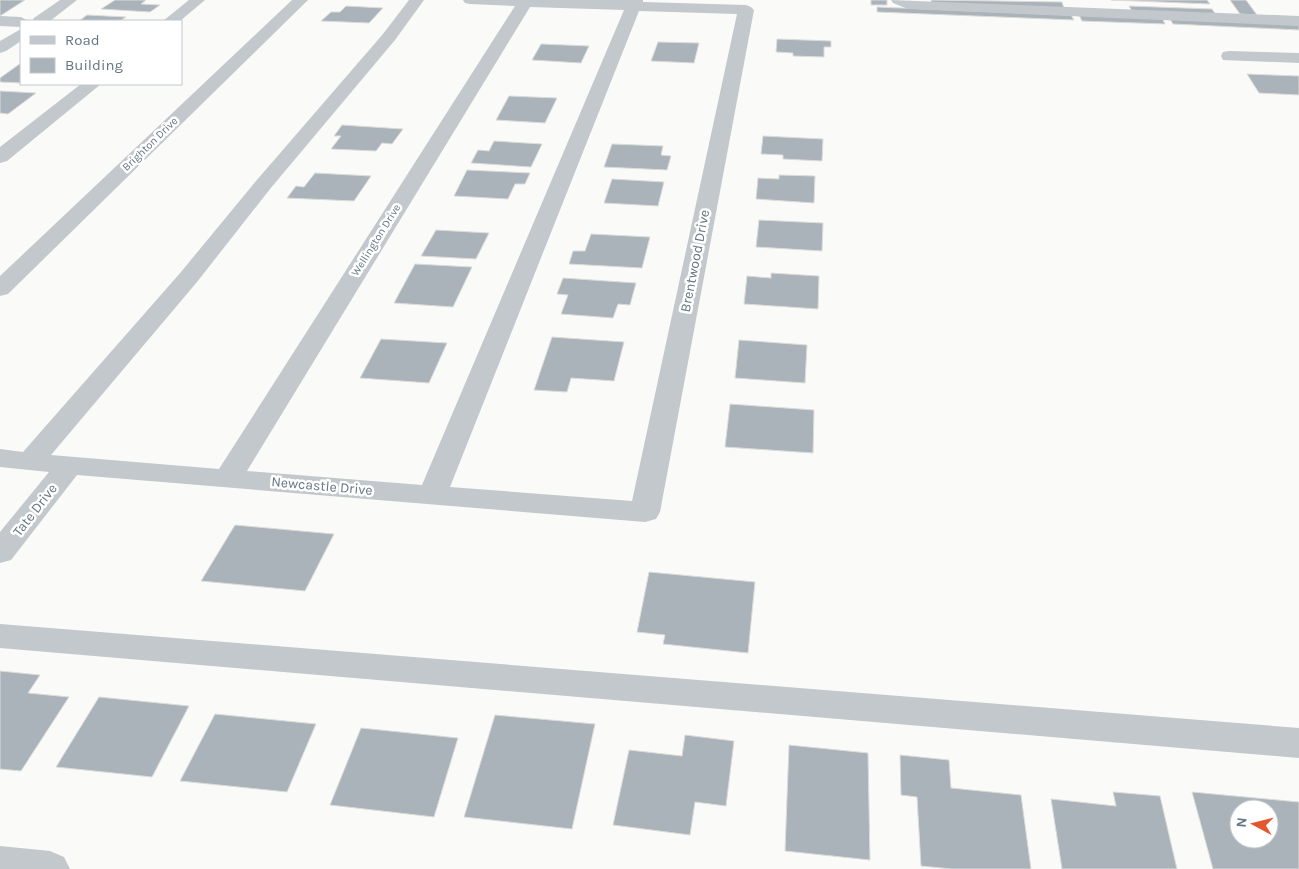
<svg xmlns="http://www.w3.org/2000/svg" width="1299" height="869" viewBox="0 0 1299 869" font-family="Karla,sans-serif">
	<style>
		.building { fill: #aab3b9; stroke: #dcdcda; fill-rule: evenodd }
		.lines { fill: none; stroke-linecap: round; stroke-linejoin: round }
		.minor { fill: #c3c8cc; fill-rule: evenodd }
		.labels { text-anchor: middle; dominant-baseline: central; stroke-width: 5; stroke-linejoin: round; paint-order: stroke }
		.far-street-label { font-size: 11px; fill: #657683; stroke: #fff }
		.street-label { font-size: 14px; fill: #657683; stroke: #fff }
	</style>
	<rect width="100%" height="100%" fill="#fafaf8"/>
	<g class="building">
		<polygon points="0,0 25,0 0,16"/>
		<polygon points="115,0 146,0 141,4 160,5 150,12 101,9"/>
		<rect x="871" y="0" width="16" height="5"/>
		<polygon points="931,0 1062,2 1064,8 932,3"/>
		<polygon points="1111,0 1207,0 1210,4"/>
		<polygon points="1230,0 1246,0 1257,15 1240,14"/>
		<polygon points="346,6 383,8 369,23 321,21 331,12 340,12"/>
		<polygon points="1129,6 1212,9 1216,15 1132,11"/>
		<polygon points="877,7 1071,15 1074,20 877,12"/>
		<polygon points="87,15 126,17 120,21 79,21"/>
		<polygon points="1079,15 1162,18 1165,24 1082,21"/>
		<polygon points="1170,19 1299,24 1299,30 1173,24"/>
		<polygon points="777,39 831,41 831,47 824,47 824,57 793,56 793,53 776,52"/>
		<polygon points="658,42 699,43 694,63 651,61"/>
		<polygon points="541,44 589,46 581,63 532,60"/>
		<polygon points="21,63 21,83 0,82 0,78"/>
		<polygon points="1247,74 1299,76 1299,95 1259,93"/>
		<polygon points="0,91 36,93 8,114 0,113"/>
		<polygon points="509,96 557,98 545,123 496,120"/>
		<polygon points="342,125 403,129 392,144 382,143 376,151 331,149 341,136 334,136"/>
		<polygon points="763,136 823,139 822,161 783,159 783,155 761,154"/>
		<polygon points="494,141 542,144 531,167 471,163 478,150 489,151"/>
		<polygon points="612,144 663,146 661,155 671,156 667,170 604,167"/>
		<polygon points="467,170 530,173 525,184 515,184 508,199 454,196"/>
		<polygon points="315,173 371,176 354,201 287,198 296,186 304,187"/>
		<polygon points="779,175 815,176 814,203 756,199 758,178 779,179"/>
		<polygon points="612,179 664,182 658,206 604,203"/>
		<polygon points="759,220 823,223 822,251 756,247"/>
		<polygon points="436,230 489,233 476,259 421,256"/>
		<polygon points="591,234 650,237 642,268 569,264 573,251 585,251"/>
		<polygon points="415,264 472,267 453,307 394,303"/>
		<polygon points="771,273 819,276 818,309 744,304 747,276 771,278"/>
		<polygon points="563,278 636,283 630,305 618,304 613,318 561,314 568,295 557,294"/>
		<polygon points="552,337 624,342 614,381 571,378 567,392 534,390"/>
		<polygon points="381,339 447,343 429,383 360,378"/>
		<polygon points="739,340 807,345 805,383 735,378"/>
		<polygon points="730,404 814,410 813,453 725,447"/>
		<polygon points="235,525 334,534 305,591 201,581"/>
		<polygon points="649,572 755,582 748,653 663,644 665,635 637,632"/>
		<polygon points="0,671 40,675 28,693 69,697 21,771 0,769"/>
		<polygon points="99,697 189,706 152,777 56,767"/>
		<polygon points="215,714 316,724 287,792 180,781"/>
		<polygon points="495,715 595,724 572,829 464,817"/>
		<polygon points="361,728 458,738 434,817 330,805"/>
		<polygon points="685,735 734,741 726,806 695,802 690,835 613,825 629,750 682,756"/>
		<polygon points="789,745 868,753 870,860 785,851"/>
		<polygon points="900,755 949,760 951,788 1021,795 1031,869 952,869 921,866 917,797 901,795"/>
		<polygon points="1113,792 1160,796 1177,869 1062,869 1051,799 1116,806"/>
		<path d="M1192,792L1299,802V869H1213ZM1239,809H1269V839H1239Z"/>
	</g>
	<g class="lines">
		<g class="minor">
			<polygon points="60,0 77,0 50,21 32,21 34,18"/>
			<polygon points="189,0 205,0 180,21 163,21"/>
			<polygon points="292,0 308,0 8,294 0,296 0,276"/>
			<path d="M409,0H424L395,40L270,189L197,282L51,455L219,469L515,6L470,4L465,3L463,0H643V2L746,5L751,7L754,10L660,512L656,519L645,522L77,475L11,560L0,563V532L49,472L0,467V449L23,452L181,272L256,181L383,34ZM530,7L624,10L422,485L247,471ZM639,11L737,14L632,501L450,487Z"/>
			<polygon points="891,0 1299,16 1299,26 908,9 893,3"/>
			<polygon points="0,16 21,17 28,21 21,21 21,27 0,26"/>
			<polygon points="21,29 21,41 6,51 0,53 0,41"/>
			<polygon points="1229,51 1299,53 1299,63 1223,60 1221,56 1223,52"/>
			<polygon points="81,84 101,84 7,161 0,163 0,147"/>
			<polygon points="0,624 1299,728 1299,758 0,648"/>
			<polygon points="0,846 50,851 64,857 70,869 0,869"/>
		</g>
	</g>
	<g class="labels">
		<g class="far-street-label">
			<text transform="translate(150 144) rotate(-44)">Brighton Drive</text>
			<text transform="translate(376 240) rotate(-58)">Wellington Drive</text>
		</g>
		<g class="street-label">
			<text transform="translate(695 261) rotate(-79)">Brentwood Drive</text>
			<text transform="translate(322 486) rotate(5)">Newcastle Drive</text>
			<text transform="translate(35 510) rotate(-52)">Tate Drive</text>
		</g>
	</g>
	<rect x="20" y="20" width="162" height="65" fill="#ffffff" stroke="#c1c8cd"/>
	<rect x="30" y="36" width="25" height="8" fill="#c3c8cc" stroke="#c1c8cd"/>
	<text x="65" y="45" font-size="15" fill="#657683">Road</text>
	<rect x="30" y="58" width="25" height="15" fill="#aab3b9" stroke="#c1c8cd"/>
	<text x="65" y="70" font-size="15" fill="#657683">Building</text>
	<g transform="translate(1254 824) rotate(277)"><circle r="24" fill="#ffffff" stroke="#c1c8cd"/>
	<path d="M0-4L9 19L0 12L-9 19Z" fill="#e4572e"/>
	<text y="-8" font-size="14" font-weight="bold" text-anchor="middle" fill="#657683">N</text>
	</g>
</svg>
